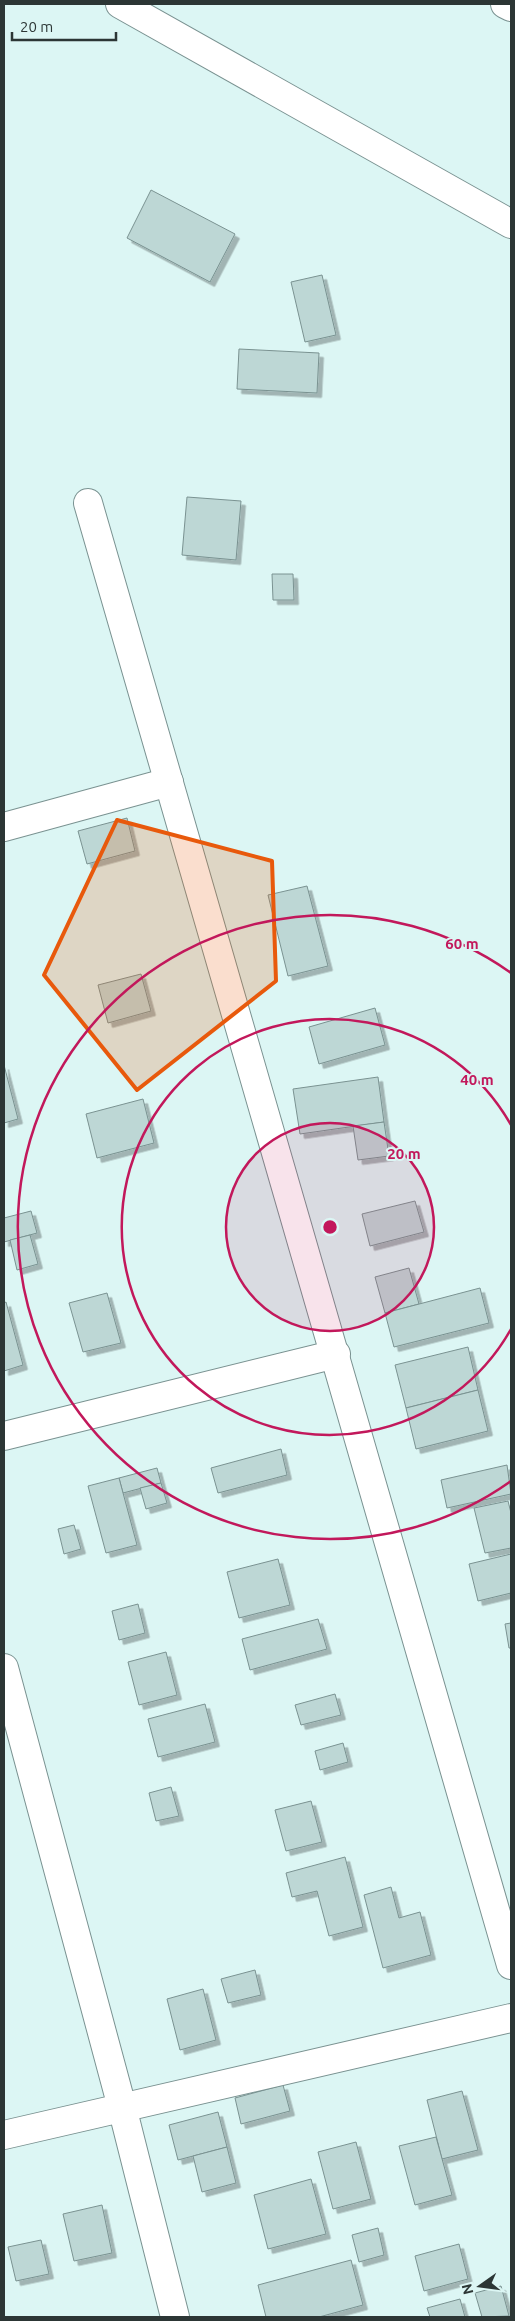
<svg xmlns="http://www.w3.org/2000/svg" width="515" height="2321" viewBox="0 0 515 2321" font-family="Ubuntu,sans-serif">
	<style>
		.building { fill: #bdd7d5; stroke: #7a9291; filter: url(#shadow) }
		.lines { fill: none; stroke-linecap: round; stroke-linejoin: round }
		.minor-casing { stroke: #7a9291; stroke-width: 30 }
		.highway-casing { stroke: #7a9291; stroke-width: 30 }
		.minor { stroke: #fff; stroke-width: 28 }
		.highway { stroke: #fff; stroke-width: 28 }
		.marked { fill: #e8590c; fill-opacity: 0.2; stroke: #e8590c; stroke-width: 4; stroke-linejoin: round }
		.ring { fill: none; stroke: #c2185b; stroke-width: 2.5 }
		.centre { fill: #c2185b; stroke: #dcf6f4; stroke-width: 2.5 }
		.ring-label { font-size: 15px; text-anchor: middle; font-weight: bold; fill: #c2185b; stroke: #dcf6f4; stroke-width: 4; stroke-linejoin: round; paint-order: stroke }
	</style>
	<defs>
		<filter id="shadow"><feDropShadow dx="4.5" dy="4.5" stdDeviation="0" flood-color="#0004"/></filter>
	</defs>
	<rect width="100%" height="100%" fill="#dcf6f4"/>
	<g class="building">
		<polygon points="151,190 235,234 210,282 127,238"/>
		<polygon points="322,275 336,335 305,342 291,282"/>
		<polygon points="239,349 319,353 317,393 237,389"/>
		<polygon points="187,497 241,501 236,560 182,555"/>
		<polygon points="272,574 293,574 294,600 273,600"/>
		<polygon points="127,818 135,851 87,864 78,831"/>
		<polygon points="307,886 328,966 288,976 268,895"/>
		<polygon points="141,974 151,1011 108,1023 98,985"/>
		<polygon points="375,1008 385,1045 319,1064 309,1027"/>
		<polygon points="4,1065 18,1119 4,1123"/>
		<polygon points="378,1077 384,1122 300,1134 293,1089"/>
		<polygon points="143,1099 154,1143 97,1158 86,1114"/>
		<polygon points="384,1122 389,1156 358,1160 353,1126"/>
		<polygon points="415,1201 424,1232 370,1246 362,1214"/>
		<polygon points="31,1211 37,1233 4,1242 4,1218"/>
		<polygon points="30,1235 38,1264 17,1270 10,1240"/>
		<polygon points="409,1268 419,1304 385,1313 375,1277"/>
		<polygon points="480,1288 489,1323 394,1347 385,1313"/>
		<polygon points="107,1293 121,1343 83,1352 69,1303"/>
		<polygon points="6,1302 23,1365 4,1371 4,1303"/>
		<polygon points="468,1347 478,1390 406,1408 395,1365"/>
		<polygon points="478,1390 488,1431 416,1449 406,1408"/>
		<polygon points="281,1449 287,1475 218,1493 211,1468"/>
		<polygon points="507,1465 511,1494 447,1508 441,1480"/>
		<polygon points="157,1468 161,1483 123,1493 119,1478"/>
		<polygon points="119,1478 137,1545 106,1553 88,1486"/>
		<polygon points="161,1483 167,1503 146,1509 140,1488"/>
		<polygon points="508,1501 511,1513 511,1548 485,1553 474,1508"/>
		<polygon points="74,1525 81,1549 64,1554 58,1529"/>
		<polygon points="511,1554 511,1593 478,1601 469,1564"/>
		<polygon points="278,1559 290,1605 239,1618 227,1572"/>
		<polygon points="138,1604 145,1633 119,1640 112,1611"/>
		<polygon points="318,1619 327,1649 250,1670 242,1639"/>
		<polygon points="511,1623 511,1648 509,1648 505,1624"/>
		<polygon points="166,1652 177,1695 139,1705 128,1662"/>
		<polygon points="335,1694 341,1715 301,1725 295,1705"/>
		<polygon points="205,1704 215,1742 158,1757 148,1719"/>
		<polygon points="343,1743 348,1762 320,1770 315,1751"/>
		<polygon points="171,1787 179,1816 156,1821 149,1793"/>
		<polygon points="311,1801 322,1842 286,1851 275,1810"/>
		<polygon points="345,1857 363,1927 329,1936 317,1891 292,1897 286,1873"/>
		<polygon points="391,1887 399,1918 420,1912 431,1955 383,1968 364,1895"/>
		<polygon points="255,1970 261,1995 228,2003 221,1979"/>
		<polygon points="203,1989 216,2040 180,2050 167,1999"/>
		<polygon points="283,2085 290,2111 241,2124 235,2098"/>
		<polygon points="462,2091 478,2150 442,2159 427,2100"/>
		<polygon points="218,2112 227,2147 178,2160 169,2125"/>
		<polygon points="436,2137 452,2195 415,2205 399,2146"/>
		<polygon points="356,2142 371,2199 333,2209 318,2152"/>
		<polygon points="227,2147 236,2183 202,2192 193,2156"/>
		<polygon points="311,2179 326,2234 268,2249 254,2195"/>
		<polygon points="102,2205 112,2253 74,2261 63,2214"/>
		<polygon points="378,2228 384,2255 359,2262 352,2235"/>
		<polygon points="41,2240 49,2274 16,2281 8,2247"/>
		<polygon points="459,2244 468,2279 424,2291 415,2256"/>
		<polygon points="351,2260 363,2305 319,2317 266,2317 258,2285"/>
		<polygon points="501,2286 509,2316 482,2317 475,2293"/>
		<polygon points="460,2299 465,2317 430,2317 427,2308"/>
	</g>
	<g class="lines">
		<defs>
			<g id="minor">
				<polyline points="120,4 511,224"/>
				<polyline points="88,503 511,1965"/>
				<polyline points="4,827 169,782"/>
				<polyline points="4,1436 336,1354"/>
				<polyline points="4,1668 122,2107 175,2317"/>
				<polyline points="4,2135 511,2018"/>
			</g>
			<polyline id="highway" points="505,4 511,7"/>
		</defs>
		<use href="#minor" class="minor-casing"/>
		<use href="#highway" class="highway-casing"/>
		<use href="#minor" class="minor"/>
		<use href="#highway" class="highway"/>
	</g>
	<path class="marked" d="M117,820L272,861L276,981L137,1090L44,975Z"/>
	<circle cx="330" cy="1227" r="104" fill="#c2185b" fill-opacity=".12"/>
	<g class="ring">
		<circle cx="330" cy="1227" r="104"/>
		<path d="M511 1329A208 208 0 1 1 511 1125"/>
		<path d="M511 1481A312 312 0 1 1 511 973"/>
	</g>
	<circle cx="330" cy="1227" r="8" class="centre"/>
	<g class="ring-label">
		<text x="462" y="949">60 m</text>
		<text x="477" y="1085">40 m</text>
		<text x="404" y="1159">20 m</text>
	</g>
	<rect width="515" height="2321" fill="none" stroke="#2c3635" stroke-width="10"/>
	<g transform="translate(480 2286) rotate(256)" stroke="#dcf6f4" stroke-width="4" paint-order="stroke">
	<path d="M0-4L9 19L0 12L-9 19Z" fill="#2c3635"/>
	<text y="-8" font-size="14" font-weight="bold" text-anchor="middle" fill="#2c3635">N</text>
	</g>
	<path d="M12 32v8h104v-8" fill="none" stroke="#2c3635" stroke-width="2.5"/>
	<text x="20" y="32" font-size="15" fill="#2c3635" stroke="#dcf6f4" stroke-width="4" paint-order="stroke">20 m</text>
</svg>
